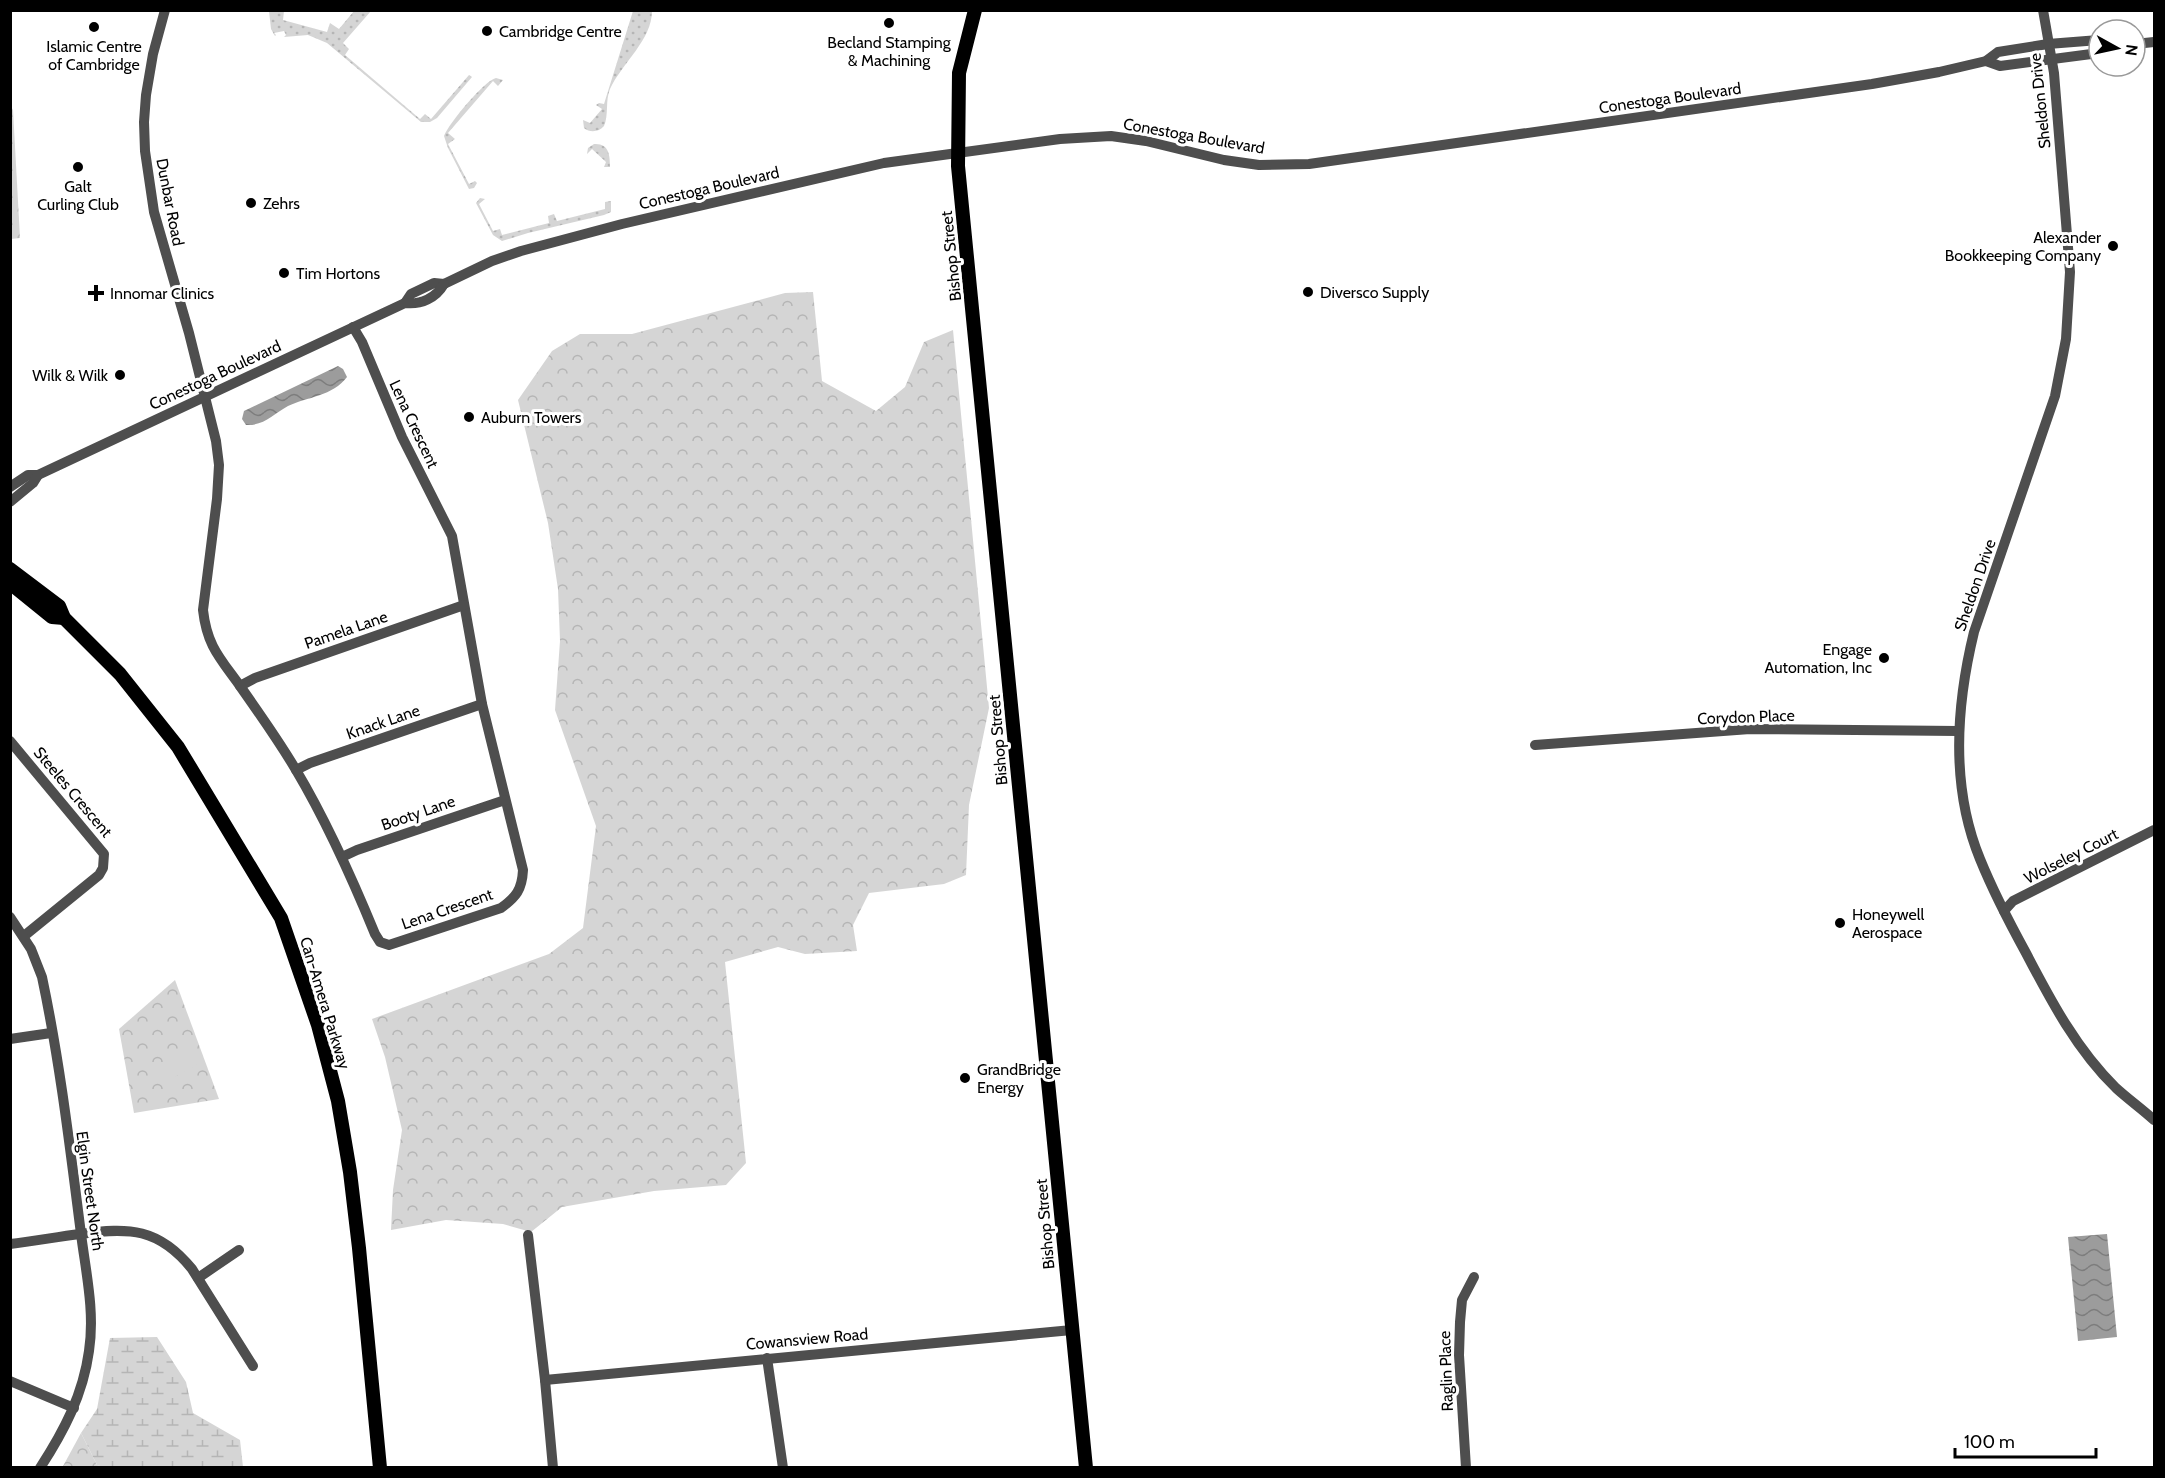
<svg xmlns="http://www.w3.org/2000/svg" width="2165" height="1478" viewBox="0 0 2165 1478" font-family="Cabin,sans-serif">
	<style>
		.grass { fill: url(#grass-dots) }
		.forest { fill: url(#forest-crowns) }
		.wetland { fill: url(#wetland-marsh) }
		.garden { fill: #d5d5d5 }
		.water { fill: url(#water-waves) }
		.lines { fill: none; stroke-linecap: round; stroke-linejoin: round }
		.minor { stroke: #4e4e4e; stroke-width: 10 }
		.major { stroke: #000; stroke-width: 14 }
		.poi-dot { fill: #000; stroke: #fff; stroke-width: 2 }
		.labels { text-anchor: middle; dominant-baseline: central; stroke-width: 6; stroke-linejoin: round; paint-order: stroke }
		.poi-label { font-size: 16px; fill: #000; stroke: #fff; text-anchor: start }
		.street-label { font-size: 16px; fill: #000; stroke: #fff }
	</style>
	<defs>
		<pattern id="grass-dots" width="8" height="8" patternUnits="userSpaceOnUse" patternTransform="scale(1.5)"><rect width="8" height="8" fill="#d5d5d5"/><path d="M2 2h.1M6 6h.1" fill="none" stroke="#b5b5b5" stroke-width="1.8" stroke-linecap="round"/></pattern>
		<pattern id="forest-crowns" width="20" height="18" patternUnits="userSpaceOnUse" patternTransform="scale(1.5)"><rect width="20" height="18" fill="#d5d5d5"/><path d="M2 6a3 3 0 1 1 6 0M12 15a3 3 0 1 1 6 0" fill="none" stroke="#b5b5b5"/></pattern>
		<pattern id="wetland-marsh" width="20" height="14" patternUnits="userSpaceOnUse" patternTransform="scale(1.5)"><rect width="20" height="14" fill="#d5d5d5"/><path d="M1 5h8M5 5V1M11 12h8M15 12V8" fill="none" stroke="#b5b5b5"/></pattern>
		<pattern id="water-waves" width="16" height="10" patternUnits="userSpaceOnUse" patternTransform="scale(1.5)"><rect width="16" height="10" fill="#9c9c9c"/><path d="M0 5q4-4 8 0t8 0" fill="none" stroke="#7d7d7d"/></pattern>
	</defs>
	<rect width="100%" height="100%" fill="#fff"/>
	<g class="grass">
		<polygon points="269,11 284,11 283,20 327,32 330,23 339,29 354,11 371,11 343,43 349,49 345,55 420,119 425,114 431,119 469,75 472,77 437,118 430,122 421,122 327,43 308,35 284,37 286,35 284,31 274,33 276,35 275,36 271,29"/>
		<path d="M633,11H652C652,40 622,63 610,89C605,101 609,115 604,126C599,132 590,133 584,128L583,120L590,123L602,109L596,105L599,103L604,104Z"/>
		<path d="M496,78L503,80L498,86L493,81L448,133L455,139L448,144L469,184L475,181L477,183L474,188L469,189L448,148L444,136C449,123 484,81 496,78Z"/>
		<path d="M594,144C609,143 610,155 610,167H604L606,162L592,149L587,154L588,148Z"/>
		<polygon points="480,198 485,199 479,204 493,231 500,229 502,235 549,223 548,216 554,214 557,221 605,209 605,202 611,201 611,212 604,215 528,233 502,241 493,235 476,203"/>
	</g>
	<g class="forest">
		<polygon points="10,105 13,110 20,238 11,239"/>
		<polygon points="813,292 822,381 876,411 905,387 924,342 953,330 989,708 969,805 966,875 944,884 869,893 853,925 857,951 805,954 778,947 725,962 746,1163 726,1185 654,1191 562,1207 531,1232 503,1224 446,1220 391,1230 393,1190 402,1130 385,1057 372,1019 549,954 583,928 596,826 555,710 560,641 558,589 548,523 518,400 552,351 580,334 632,334 785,293"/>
		<polygon points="175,980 219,1099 134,1113 119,1029"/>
		<polygon points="81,1433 97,1465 107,1467 62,1468"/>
	</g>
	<polygon class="wetland" points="157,1337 186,1382 193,1413 240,1440 243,1467 107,1468 97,1465 81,1433 97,1409 110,1338"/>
	<polygon class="garden" points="190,1052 197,1065 169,1080 162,1066"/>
	<g class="water">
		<path d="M338,366L343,369L347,377C333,396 307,397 288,406C273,414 264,426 246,425L242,419L244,411Z"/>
		<polygon points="2107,1234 2117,1337 2078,1341 2068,1237"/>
	</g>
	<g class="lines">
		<g class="minor">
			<path d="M165,10L153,54L146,95L144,122L145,151L154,212L189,333L216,441L219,465L217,499L203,610C207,646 220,658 240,686C259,713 279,741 296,770C327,822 352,878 375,934L380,942L389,945L501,908C516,897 522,890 523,870L482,704L452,536L402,437L362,342L353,327"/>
			<path d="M2043,10L2054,73L2070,272L2066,339L2055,396L1974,632C1956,706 1950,786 1980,859C1993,891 2009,922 2026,953C2051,1001 2077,1050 2116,1088C2128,1099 2142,1109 2154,1120"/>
			<polyline points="2135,44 2154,42"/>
			<polyline points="1986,61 2000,66 2099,53"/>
			<polyline points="405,303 411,294 434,283 444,284 492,261 521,251 622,224 884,163 1060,139 1111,136 1146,141 1224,160 1259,165 1309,164 1872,84 1939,72 1986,61 1998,52 2048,44 2099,40"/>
			<path d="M10,487L28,475H38L405,303C421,305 436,298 444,284"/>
			<polyline points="10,502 33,483 38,475"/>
			<polyline points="240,686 255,678 464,605"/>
			<polyline points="10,741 104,854 103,868 99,875 24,936"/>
			<polyline points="1535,745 1750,729 1958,731"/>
			<polyline points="296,770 310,763 482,704"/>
			<polyline points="342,857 357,850 505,800"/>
			<polyline points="2004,911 2013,901 2154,830"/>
			<path d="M10,917L31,949L42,977C60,1062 70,1148 81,1234C86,1273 95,1312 89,1351C83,1395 64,1431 40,1468"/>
			<polyline points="10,1039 51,1033"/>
			<polyline points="528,1235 545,1380 553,1468"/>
			<path d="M10,1244C34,1241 57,1237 80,1234C129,1227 159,1228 192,1269L253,1366"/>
			<polyline points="198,1278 239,1250"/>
			<polyline points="767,1358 783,1468"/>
			<polyline points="545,1380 1072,1330"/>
			<polyline points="10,1381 74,1408"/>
			<polyline points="1466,1468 1459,1355 1460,1322 1462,1300 1474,1277"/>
		</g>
		<g class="major">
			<polyline points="975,10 959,73 958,166 1086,1468"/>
			<polyline points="10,569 59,606 64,618 120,674 178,747 281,918 318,1025 338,1101 350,1172 359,1248 380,1468"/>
			<polyline points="10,583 52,617 64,618"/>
		</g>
	</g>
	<g class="poi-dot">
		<circle cx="889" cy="23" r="6"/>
		<circle cx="94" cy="27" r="6"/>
		<circle cx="487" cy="31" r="6"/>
		<circle cx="78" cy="167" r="6"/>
		<circle cx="251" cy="203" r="6"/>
		<circle cx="2113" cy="246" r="6"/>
		<circle cx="284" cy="273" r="6"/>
		<circle cx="1308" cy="292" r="6"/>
		<path d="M93 284h6v6h6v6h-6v6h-6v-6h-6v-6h6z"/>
		<circle cx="120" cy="375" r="6"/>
		<circle cx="469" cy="417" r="6"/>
		<circle cx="1884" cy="658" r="6"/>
		<circle cx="1840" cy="923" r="6"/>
		<circle cx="965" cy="1078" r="6"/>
	</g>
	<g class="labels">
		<g class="poi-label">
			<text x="499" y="31">Cambridge Centre</text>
			<text x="889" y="42" text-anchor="middle">Becland Stamping<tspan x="889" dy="18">&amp; Machining</tspan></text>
			<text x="94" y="46" text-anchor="middle">Islamic Centre<tspan x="94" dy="18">of Cambridge</tspan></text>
			<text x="78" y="186" text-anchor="middle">Galt<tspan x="78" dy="18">Curling Club</tspan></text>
			<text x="263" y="203">Zehrs</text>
			<text x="2101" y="237" text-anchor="end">Alexander<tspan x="2101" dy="18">Bookkeeping Company</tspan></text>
			<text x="296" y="273">Tim Hortons</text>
			<text x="1320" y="292">Diversco Supply</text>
			<text x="110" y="293">Innomar Clinics</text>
			<text x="108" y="375" text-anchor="end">Wilk &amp; Wilk</text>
			<text x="481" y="417">Auburn Towers</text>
			<text x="1872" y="649" text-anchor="end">Engage<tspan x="1872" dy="18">Automation, Inc</tspan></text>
			<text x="1852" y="914">Honeywell<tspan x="1852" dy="18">Aerospace</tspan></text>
			<text x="977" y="1069">GrandBridge<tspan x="977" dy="18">Energy</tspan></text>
		</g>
		<g class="street-label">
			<text transform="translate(1670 98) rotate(-8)">Conestoga Boulevard</text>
			<text transform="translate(2040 101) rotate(-96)">Sheldon Drive</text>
			<text transform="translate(1194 136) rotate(10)">Conestoga Boulevard</text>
			<text transform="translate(709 188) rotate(-13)">Conestoga Boulevard</text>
			<text transform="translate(170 202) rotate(79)">Dunbar Road</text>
			<text transform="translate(951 256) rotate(-96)">Bishop Street</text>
			<text transform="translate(215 375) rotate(-25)">Conestoga Boulevard</text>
			<text transform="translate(414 424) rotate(65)">Lena Crescent</text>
			<text transform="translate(1975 585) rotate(-71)">Sheldon Drive</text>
			<text transform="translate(346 630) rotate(-19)">Pamela Lane</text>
			<text transform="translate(1746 717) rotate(-2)">Corydon Place</text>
			<text transform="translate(383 722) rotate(-19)">Knack Lane</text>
			<text transform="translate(998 740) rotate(-95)">Bishop Street</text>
			<text transform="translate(73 792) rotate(50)">Steeles Crescent</text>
			<text transform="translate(418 813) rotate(-19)">Booty Lane</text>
			<text transform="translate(2071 856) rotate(-27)">Wolseley Court</text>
			<text transform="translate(447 909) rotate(-19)">Lena Crescent</text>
			<text transform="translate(325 1003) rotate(73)">Can-Amera Parkway</text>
			<text transform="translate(90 1191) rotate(82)">Elgin Street North</text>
			<text transform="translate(1045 1224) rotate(-95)">Bishop Street</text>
			<text transform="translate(807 1339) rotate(-5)">Cowansview Road</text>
			<text transform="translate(1446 1371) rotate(-92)">Raglin Place</text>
		</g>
	</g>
	<rect width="2165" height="1478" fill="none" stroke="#000000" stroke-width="24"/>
	<g transform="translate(2117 48) rotate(98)"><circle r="28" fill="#ffffff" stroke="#999999" stroke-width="1.5"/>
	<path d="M0-4.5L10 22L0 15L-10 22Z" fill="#000000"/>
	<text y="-9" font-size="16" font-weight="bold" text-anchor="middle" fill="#000000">N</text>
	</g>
	<path d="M1955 1448v9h141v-9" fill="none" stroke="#000000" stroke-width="3"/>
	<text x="1964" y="1448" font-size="18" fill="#000000" stroke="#ffffff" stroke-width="4.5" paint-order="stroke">100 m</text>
</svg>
